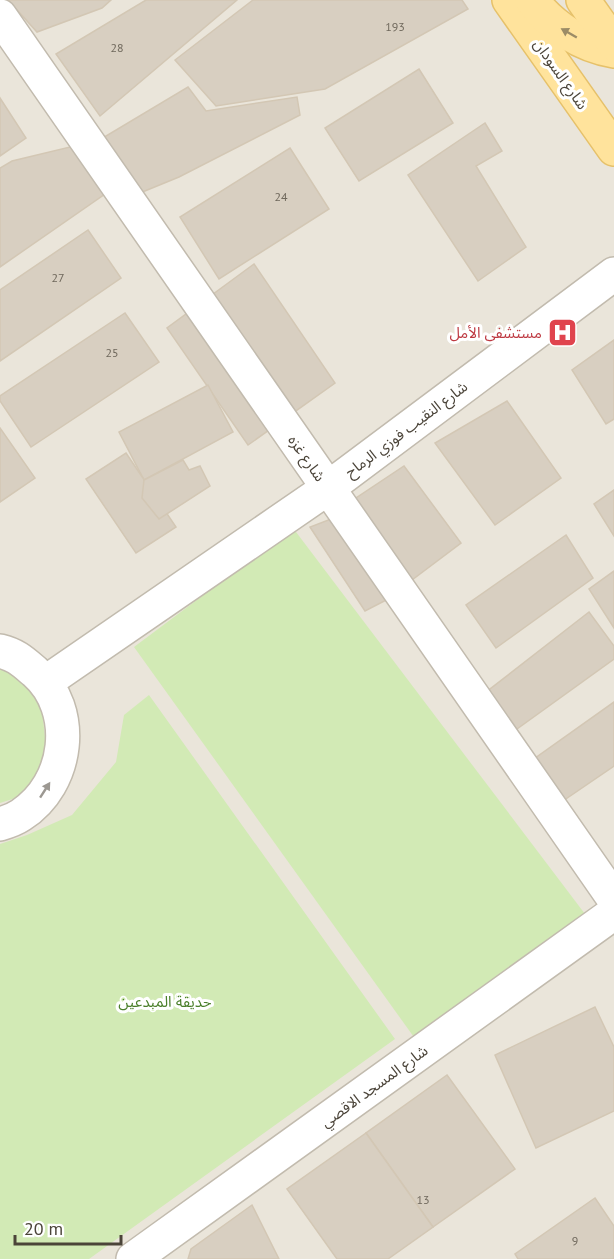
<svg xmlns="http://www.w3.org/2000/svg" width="614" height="1259" viewBox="0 0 614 1259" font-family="'PT Sans','Noto Sans Arabic',sans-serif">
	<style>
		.residential { fill: #eae5da }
		.green { fill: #d2eab5 }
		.building { fill: #d8cfc1; stroke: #d3c7b4; stroke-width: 1.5 }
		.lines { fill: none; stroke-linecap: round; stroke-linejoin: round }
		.minor-casing { stroke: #c2bbae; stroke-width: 36 }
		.primary-casing { stroke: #e6c16a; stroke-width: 36 }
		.minor { stroke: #fff; stroke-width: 33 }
		.primary { stroke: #ffe39c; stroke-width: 33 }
		.oneway { fill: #9c8c66 }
		.oneway2 { fill: #9c9892 }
		.labels { text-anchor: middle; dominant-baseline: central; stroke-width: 6; stroke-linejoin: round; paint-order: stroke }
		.number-label { font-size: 12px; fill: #6e675b }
		.street-label { font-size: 15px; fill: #4b4439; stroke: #fff }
		.health-label { font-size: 15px; fill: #be3a42; stroke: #fff; text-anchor: end }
		.park-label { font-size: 15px; fill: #4a7f2a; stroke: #fff }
	</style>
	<rect width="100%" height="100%" fill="#f6f3ec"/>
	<rect class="residential" x="0" y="0" width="614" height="1259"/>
	<g class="green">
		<polygon points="293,528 585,914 416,1040 134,647"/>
		<polygon points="0,668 23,674 41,699 47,756 22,796 0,803"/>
		<polygon points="149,695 395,1039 89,1259 0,1259 0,844 27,835 72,815 116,762 124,715"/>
	</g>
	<g class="building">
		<polygon points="8,0 111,0 102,8 37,32"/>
		<polygon points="146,0 237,0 100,116 56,54"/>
		<polygon points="253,0 462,0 468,9 325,89 216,106 175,60"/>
		<polygon points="419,69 453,123 359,181 325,128"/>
		<polygon points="188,87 206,111 297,97 300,115 179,177 135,195 96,142"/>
		<polygon points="0,98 26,138 0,156"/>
		<polygon points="485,123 502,151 476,166 526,247 478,281 408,175"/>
		<polygon points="74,146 105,194 0,267 0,168 12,161"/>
		<polygon points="290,148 329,209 219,279 180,217"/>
		<polygon points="88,230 121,278 0,361 0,290"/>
		<polygon points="254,264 335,383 248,445 167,328"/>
		<polygon points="125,313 159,362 31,447 0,401 0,396"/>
		<polygon points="614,340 614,419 606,424 572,370"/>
		<polygon points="208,385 233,432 144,480 119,432"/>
		<polygon points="507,401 561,478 495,525 435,443"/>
		<polygon points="0,428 35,478 0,502"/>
		<polygon points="126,453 176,527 136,553 86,479"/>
		<polygon points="183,460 189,470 200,466 210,486 159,519 142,498 144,480"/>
		<polygon points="404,466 461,543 404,586 347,504"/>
		<polygon points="614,490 614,536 594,504"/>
		<polygon points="339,516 396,595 365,611 310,527"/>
		<polygon points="566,535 593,578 496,648 466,605"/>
		<polygon points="614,571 614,628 589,589"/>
		<polygon points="589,612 614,646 614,659 510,734 481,696"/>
		<polygon points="614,702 614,766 557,805 531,761"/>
		<polygon points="595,1007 614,1047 614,1111 536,1148 495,1055"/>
		<polygon points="447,1075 515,1169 433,1227 366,1133"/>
		<polygon points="366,1133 433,1227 388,1259 337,1259 287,1189"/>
		<polygon points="595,1198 614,1226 614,1259 518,1259 515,1254"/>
		<polygon points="252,1205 279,1259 188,1259 191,1249"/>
	</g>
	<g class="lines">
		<defs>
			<g id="minor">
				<polyline points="0,16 614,899"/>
				<path d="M0,651C16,655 22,661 35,672C78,710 69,784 21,815C15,819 7,822 0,824"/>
				<polyline points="46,682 328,488 614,274"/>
				<polyline points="133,1259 614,913"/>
			</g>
			<g id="primary">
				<polyline points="509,0 614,149"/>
				<path d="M532,0C551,26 582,46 614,51"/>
				<polyline points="583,0 614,44"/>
			</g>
		</defs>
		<use href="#minor" class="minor-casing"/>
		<use href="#primary" class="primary-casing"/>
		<use href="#minor" class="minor"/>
		<use href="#primary" class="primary"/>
	</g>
	<defs><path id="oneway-solid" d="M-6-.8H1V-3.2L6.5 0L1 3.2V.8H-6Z" transform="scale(1.5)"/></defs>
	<use class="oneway" href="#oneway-solid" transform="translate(569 33) rotate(-150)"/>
	<use class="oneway2" href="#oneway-solid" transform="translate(45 790) rotate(-57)"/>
	<defs>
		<symbol id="hospital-square" viewBox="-11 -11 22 22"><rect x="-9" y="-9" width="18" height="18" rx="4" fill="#e0444e" stroke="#fff"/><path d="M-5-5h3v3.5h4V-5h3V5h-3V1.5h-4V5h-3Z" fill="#fff"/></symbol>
	</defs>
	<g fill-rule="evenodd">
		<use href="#hospital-square" x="546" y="316" width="33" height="33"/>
	</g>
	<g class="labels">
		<g class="number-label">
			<text x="395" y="26">193</text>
			<text x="117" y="47">28</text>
			<text x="281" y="196">24</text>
			<text x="58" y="277">27</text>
			<text x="112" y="352">25</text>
			<text x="423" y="1199">13</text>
			<text x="575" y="1240">9</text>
		</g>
		<g class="street-label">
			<text transform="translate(561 74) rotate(55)">شارع السودان</text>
			<text transform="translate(406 429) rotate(-37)">شارع النقيب فوزي الرماح</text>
			<text transform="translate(307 458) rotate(55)">شارع غزه</text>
			<text transform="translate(374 1086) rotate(-36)">شارع المسجد الاقصي</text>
		</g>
		<g class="health-label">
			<text x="542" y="332">مستشفى الأمل</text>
		</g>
		<g class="park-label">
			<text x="165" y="1001">حديقة المبدعين</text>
		</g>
	</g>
	<path d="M15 1235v9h106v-9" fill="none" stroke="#4b4439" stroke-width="3"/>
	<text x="24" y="1235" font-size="18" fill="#4b4439" stroke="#ffffff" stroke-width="4.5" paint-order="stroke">20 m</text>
</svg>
